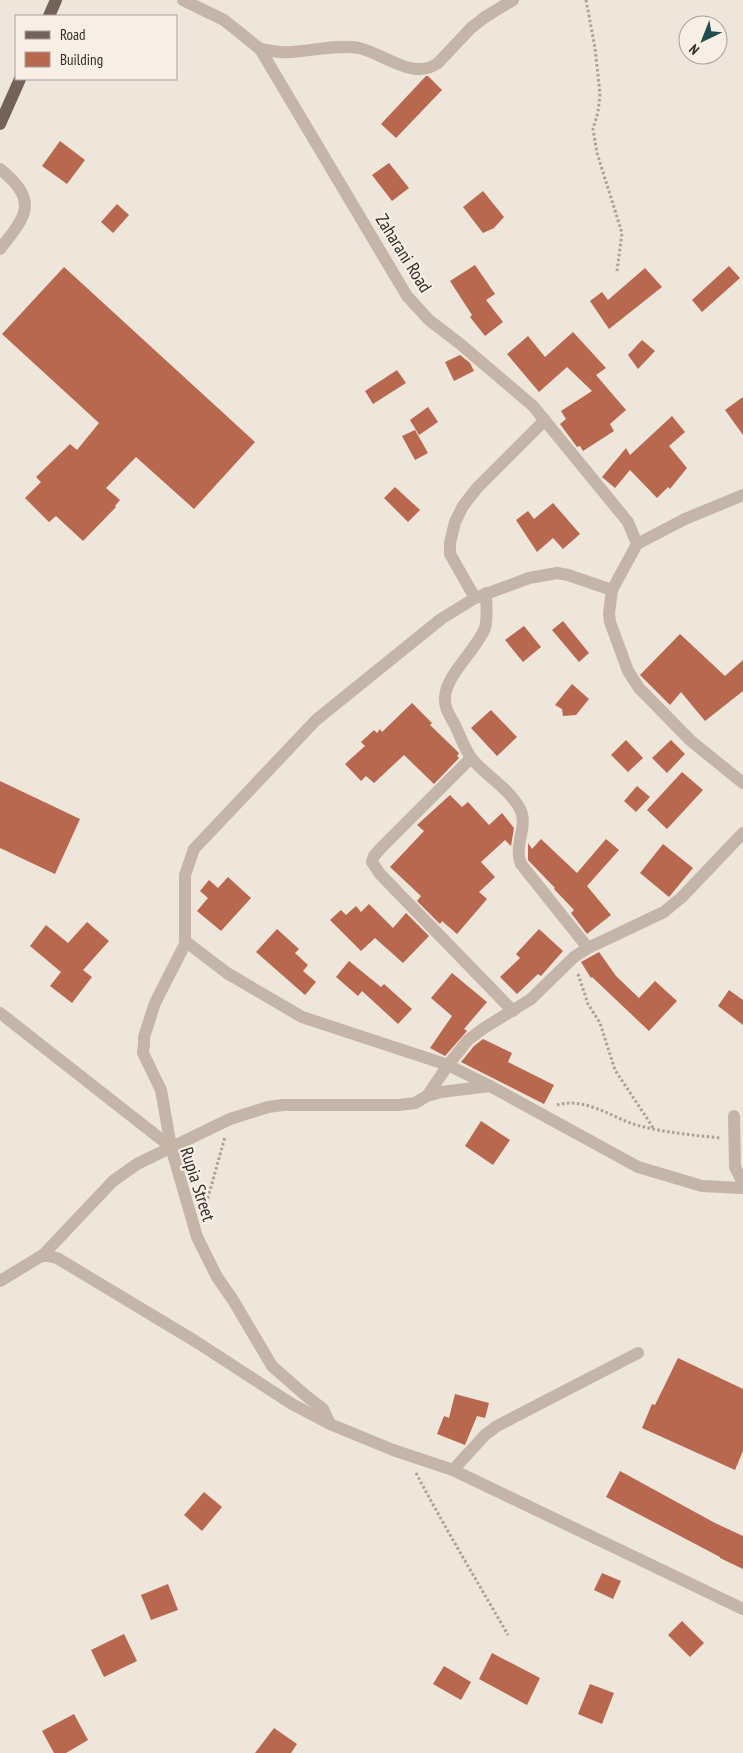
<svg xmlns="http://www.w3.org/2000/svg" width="743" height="1753" viewBox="0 0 743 1753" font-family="'PT Sans Narrow',sans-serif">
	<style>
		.building { fill: #b8684f }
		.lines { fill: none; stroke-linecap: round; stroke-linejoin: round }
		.path { stroke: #b19f93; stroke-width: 3; stroke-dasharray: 2.5 2.5; stroke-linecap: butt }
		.minor { stroke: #c5b5a8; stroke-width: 12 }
		.major { stroke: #73625a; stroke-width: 12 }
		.labels { text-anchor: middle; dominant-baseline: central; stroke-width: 4.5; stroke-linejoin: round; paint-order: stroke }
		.street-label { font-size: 18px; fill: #332b27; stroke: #f7efe6 }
	</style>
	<rect width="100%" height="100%" fill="#eee5db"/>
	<g class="building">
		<polygon points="426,76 428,76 442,90 396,138 381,124"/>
		<polygon points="60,141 85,160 67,184 42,166"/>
		<polygon points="389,163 409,188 392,201 372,175"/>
		<polygon points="483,191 504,217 494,228 483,233 463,207"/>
		<polygon points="117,204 129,215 113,233 101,222"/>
		<polygon points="475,265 495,294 486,300 503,322 485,336 470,317 472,315 450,281"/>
		<polygon points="729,266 740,278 702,312 692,300"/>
		<polygon points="64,267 255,442 194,509 136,457 106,488 120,500 115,506 116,507 83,541 56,516 49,522 25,498 41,482 36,477 70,444 77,450 99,423 2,334"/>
		<polygon points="645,268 662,287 609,329 590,301 602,292 608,300"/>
		<polygon points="573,332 606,368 596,375 626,410 610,424 614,431 583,451 580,446 577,447 560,424 566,419 561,411 592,391 567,367 539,392 507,354 528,336 545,357"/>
		<polygon points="642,340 655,351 638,369 628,355"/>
		<polygon points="460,355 470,363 474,371 454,381 445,362"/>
		<polygon points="397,370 406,383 373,404 365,391"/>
		<polygon points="743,397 743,435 725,410"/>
		<polygon points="428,407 438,422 419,435 410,420"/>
		<polygon points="672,416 685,432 669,446 687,468 670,489 668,487 657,498 630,470 615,488 602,477 626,448 630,455"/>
		<polygon points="415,430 428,453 415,460 402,436"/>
		<polygon points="395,487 420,510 408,522 384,498"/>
		<polygon points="553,503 580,534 563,549 553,538 537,552 516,520 528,511 534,519"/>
		<polygon points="563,621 589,653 579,662 552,630"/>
		<polygon points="524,626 541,647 523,662 505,640"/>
		<polygon points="680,634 725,676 743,660 743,691 705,721 681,692 670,705 640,675"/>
		<polygon points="572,684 589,699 576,715 563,716 562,709 555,705"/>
		<polygon points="412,703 432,723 430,725 459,753 457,756 459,758 434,784 404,755 374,783 366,776 361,781 345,764 365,746 361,742 374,730 377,733 380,729 382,732"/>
		<polygon points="491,710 517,737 497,756 471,728"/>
		<polygon points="626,740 643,758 628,772 611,755"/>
		<polygon points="671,740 685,754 667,773 652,758"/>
		<polygon points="682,772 703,790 667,829 647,810"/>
		<polygon points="0,781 80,819 55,874 0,848"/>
		<polygon points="637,786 650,797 636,812 624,801"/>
		<polygon points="450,795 462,807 468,802 489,825 502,813 514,828 511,846 505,840 481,862 495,877 479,892 487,899 457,934 442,921 440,924 417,901 421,896 390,867 424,831 417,825"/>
		<polygon points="541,839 577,873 606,839 619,850 587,886 611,915 587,934 571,913 574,910 554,889 555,888 528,860 528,843 532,849"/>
		<polygon points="663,844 693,868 669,897 640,873"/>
		<polygon points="228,877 251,898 221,931 197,911 208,898 200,891 209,880 218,888"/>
		<polygon points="369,904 393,928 406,913 429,936 403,963 375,938 361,951 330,920 341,910 346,915 356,906 361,912"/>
		<polygon points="87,922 109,941 83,970 92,977 72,1003 50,986 61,972 30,946 46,925 68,943"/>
		<polygon points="277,929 299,949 295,953 308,965 303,971 316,982 305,995 256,952"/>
		<polygon points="539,929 563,951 541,976 538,974 517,994 500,977 520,958 516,954"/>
		<polygon points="599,952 616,976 639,998 655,981 677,1001 649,1031 592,977 591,978 581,962"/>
		<polygon points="349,961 381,987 384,984 412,1009 398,1024 362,991 358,996 336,977"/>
		<polygon points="452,973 487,1002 464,1029 467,1031 445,1056 430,1048 452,1016 431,998"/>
		<polygon points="729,990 743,1000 743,1025 718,1006"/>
		<polygon points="483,1039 512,1053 508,1062 554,1085 544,1104 461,1062 474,1046"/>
		<polygon points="481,1121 510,1140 493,1165 465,1146"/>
		<polygon points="678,1358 743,1389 743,1451 735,1470 642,1428 652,1404 655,1405"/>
		<polygon points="455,1394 489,1403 485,1418 477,1416 465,1445 437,1434 444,1416 449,1418"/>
		<polygon points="620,1471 715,1523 743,1536 743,1569 720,1558 720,1557 606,1497"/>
		<polygon points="204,1492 222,1507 202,1531 184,1515"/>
		<polygon points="602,1573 621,1581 613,1599 594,1590"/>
		<polygon points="168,1584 178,1610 151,1620 141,1595"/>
		<polygon points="682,1621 704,1643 690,1657 668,1635"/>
		<polygon points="124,1634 137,1661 104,1677 91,1650"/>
		<polygon points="492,1653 540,1678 527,1705 479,1679"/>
		<polygon points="444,1666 471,1682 461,1700 433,1684"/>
		<polygon points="590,1684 614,1693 602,1724 578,1714"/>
		<polygon points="74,1714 88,1740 66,1753 54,1753 42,1731"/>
		<polygon points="274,1728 297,1744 291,1753 255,1753"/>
	</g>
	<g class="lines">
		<g class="path">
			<polyline points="586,0 595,48 600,94 598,112 593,129 597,153 622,233 617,271"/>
			<polyline points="578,974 588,1004 600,1023 615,1070 654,1129"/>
			<path d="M557,1105C588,1096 615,1121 644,1127C669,1133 694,1135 720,1138"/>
			<polyline points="205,1208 225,1137"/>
			<path d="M416,1473C445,1528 477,1581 508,1635"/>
		</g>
		<g class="minor">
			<polyline points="183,0 224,20 260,49 407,296 429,320 459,343 533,406 628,522 637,544 612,590 609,613 610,622 628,671 639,688 691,741 743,783"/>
			<path d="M260,49C270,51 280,53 290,52C311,51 339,44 359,48C385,54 413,81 438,63L471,28L485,17L513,0"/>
			<path d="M0,169C39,201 27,215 0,249"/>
			<polyline points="637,544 685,519 743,495"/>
			<path d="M486,593C486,604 488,618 485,628C477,649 446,675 445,697C444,708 450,716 455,725C460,736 465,750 472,759C487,777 509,788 520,809C529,825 513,846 521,864L588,948"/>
			<polyline points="475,598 450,554 450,543 455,522 463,506 477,488 545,420"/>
			<polyline points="471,758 381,848 374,856 372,862 380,874 513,1011"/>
			<polyline points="185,941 227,973 302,1017 448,1065 490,1086 638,1167 702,1186 743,1188"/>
			<polyline points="0,1013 171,1147 197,1237 217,1277 233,1300 272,1366 305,1395 323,1409 330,1424"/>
			<polyline points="427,1096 441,1092 490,1086"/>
			<polyline points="734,1116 735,1167 743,1183"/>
			<polyline points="171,1147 161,1090 143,1053 144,1044 144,1037 155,1003 185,944 185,875 194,849 316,720 441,619 475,598 529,578 557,573 568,575 612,590"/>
			<polyline points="43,1255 113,1181 137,1164 230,1119 268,1107 283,1105 399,1105 415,1103 427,1096 448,1065 468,1040 484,1028 531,999 574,957 588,948 664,912 682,897 743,833"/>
			<polyline points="0,1281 43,1255 57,1258 195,1341 292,1404 330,1424 393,1450 453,1470 743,1609"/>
			<polyline points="453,1470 485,1435 497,1426 638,1353"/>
		</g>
		<g class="major">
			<polyline points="49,16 56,0"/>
			<polyline points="0,124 20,79"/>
		</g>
	</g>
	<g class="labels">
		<g class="street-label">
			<text transform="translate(404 253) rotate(58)">Zaharani Road</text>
			<text transform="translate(198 1184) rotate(72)">Rupia Street</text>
		</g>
	</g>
	<rect x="15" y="15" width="162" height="65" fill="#f7efe6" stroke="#a9a19a"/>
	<rect x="25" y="31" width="25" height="8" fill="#73625a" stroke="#a9a19a"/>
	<text x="60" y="40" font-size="15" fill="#332b27">Road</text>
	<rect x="25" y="52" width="25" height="15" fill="#b8684f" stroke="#a9a19a"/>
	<text x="60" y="65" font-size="15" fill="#332b27">Building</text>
	<g transform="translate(703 40) rotate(223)"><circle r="24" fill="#f7efe6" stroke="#a9a19a"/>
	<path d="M0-4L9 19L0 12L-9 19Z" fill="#224d50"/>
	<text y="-8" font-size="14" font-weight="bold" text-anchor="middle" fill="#332b27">N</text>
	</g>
</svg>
